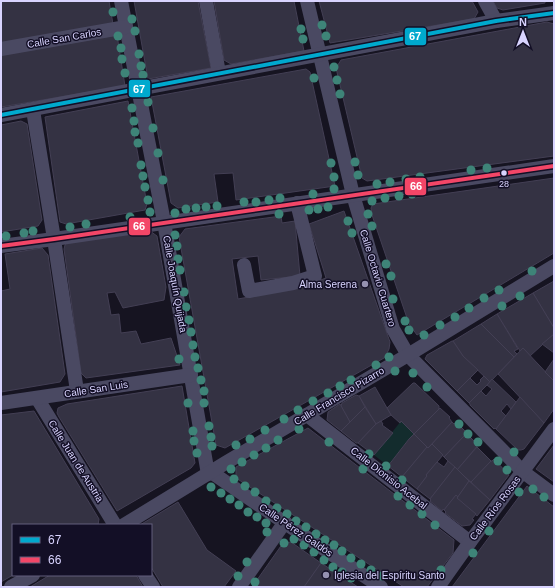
<svg xmlns="http://www.w3.org/2000/svg" width="555" height="588" viewBox="0 0 555 588" font-family="Helvetica,sans-serif">
	<style>
		.green { fill: #132c2d }
		.building { fill: #343243; stroke: #433f54 }
		.lines { fill: none; stroke-linecap: round; stroke-linejoin: round }
		.street { stroke: #4a4962; stroke-width: 14 }
		.bus-1-casing { stroke: #130f26; stroke-width: 7 }
		.bus-2-casing { stroke: #130f26; stroke-width: 7 }
		.bus-1 { stroke: #00a9ce; stroke-width: 4 }
		.bus-2 { stroke: #f34667; stroke-width: 4 }
		.tree { fill: #3e8478 }
		.bus-dot { fill: #d9d4ff; stroke: #130f26; stroke-width: 1.5 }
		.poi-dot { fill: #9591b1; stroke: #130f26; stroke-width: 1.5 }
		.labels { text-anchor: middle; dominant-baseline: central; stroke-width: 3; stroke-linejoin: round; paint-order: stroke }
		.bus-label { font-size: 9px; fill: #d9d4ff; stroke: #130f26 }
		.street-label { font-size: 10px; fill: #d9d4ff; stroke: #130f26 }
		.poi-label { font-size: 10px; fill: #d9d4ff; stroke: #130f26; text-anchor: end }
		.line-badge { stroke: #130f26; stroke-width: 1.5 }
		.badge-label { font-size: 11px; text-anchor: middle; font-weight: bold; fill: #fff }
	</style>
	<rect width="100%" height="100%" fill="#161421"/>
	<polygon class="green" points="401,421 414,434 409,439 388,466 374,455"/>
	<g class="building">
		<polygon points="1,1 109,1 113,24 1,45"/>
		<polygon points="134,1 198,1 211,68 148,79"/>
		<polygon points="214,1 294,1 304,51 231,64 224,60"/>
		<polygon points="319,1 472,1 478,12 474,19 330,43"/>
		<polygon points="493,1 545,1 545,3 503,10 497,8"/>
		<polygon points="547,22 554,24 554,156 367,181 362,178 336,68 341,60"/>
		<polygon points="117,35 125,86 1,107 1,55"/>
		<polygon points="306,69 310,72 335,186 236,200 233,173 214,174 218,202 178,208 171,203 151,97"/>
		<polygon points="128,101 147,204 145,210 66,224 60,222 45,117"/>
		<polygon points="21,121 27,124 42,220 38,226 1,232 1,125"/>
		<polygon points="554,178 554,253 417,335 409,324 372,215 371,208 373,204"/>
		<polygon points="344,211 390,342 389,349 387,353 384,358 225,448 216,445 179,237 185,229 281,216 282,223 295,221 300,276 261,280 258,256 232,259 238,299 302,287 326,278 309,224"/>
		<polygon points="150,231 157,236 166,287 164,300 123,308 115,292 107,293 111,315 119,314 121,333 136,331 141,344 171,338 180,365 86,378 81,373 64,249 65,245 66,243"/>
		<polygon points="42,248 48,255 65,374 60,382 1,392 1,291 10,289 5,254"/>
		<polygon points="554,281 554,328 533,293"/>
		<polygon points="533,293 554,328 554,334 530,356 523,348 520,351 497,314"/>
		<polygon points="497,314 518,349 514,351 517,354 514,357 481,324"/>
		<polygon points="481,324 514,357 490,382 463,356 453,341"/>
		<polygon points="554,334 554,353 542,344"/>
		<polygon points="452,341 453,341 463,356 478,370 457,391 425,359 427,355"/>
		<polygon points="523,348 554,381 554,409 544,423 498,374"/>
		<polygon points="554,359 554,381 545,372"/>
		<polygon points="484,376 490,382 469,403 457,391 470,378 477,385 481,381 480,380"/>
		<polygon points="492,379 516,402 511,409 507,404 501,411 506,416 496,429 495,428 494,429 470,405 470,404 469,403 481,391 486,396 492,389 487,385"/>
		<polygon points="413,383 415,383 439,406 439,409 414,434 401,421 400,423 391,415 387,408"/>
		<polygon points="182,386 195,463 191,468 117,511 59,417 57,413 58,408 67,404"/>
		<polygon points="375,387 391,415 376,424 359,396"/>
		<polygon points="356,395 359,396 365,407 350,422 341,406 342,403"/>
		<polygon points="520,397 544,423 524,449 521,450 518,450 496,429"/>
		<polygon points="340,404 350,422 341,431 327,420 328,412"/>
		<polygon points="365,407 376,424 358,443 356,443 341,431"/>
		<polygon points="440,408 450,417 449,418 452,422 428,448 414,434"/>
		<polygon points="34,411 99,519 98,525 13,525 13,575 1,582 1,415"/>
		<polygon points="381,421 383,424 382,425 393,433 374,455 358,443 376,424"/>
		<polygon points="452,422 454,424 456,422 466,432 464,434 465,435 444,457 432,444"/>
		<polygon points="308,428 454,540 453,553 427,587 404,587 236,478 236,467"/>
		<polygon points="414,434 427,447 402,477 388,466 409,439"/>
		<polygon points="467,434 478,445 457,470 444,457 465,435"/>
		<polygon points="432,444 443,455 426,475 427,476 417,489 402,477 427,447 428,448"/>
		<polygon points="554,445 554,482 536,469"/>
		<polygon points="477,447 491,461 471,482 457,470"/>
		<polygon points="494,459 509,475 490,500 471,482 491,461 492,461"/>
		<polygon points="448,461 455,467 430,499 417,489 427,476 426,475 437,462 444,467"/>
		<polygon points="455,467 469,481 458,497 456,495 444,510 443,509 442,511 430,501 431,500 430,499"/>
		<polygon points="469,481 490,500 477,516 457,498"/>
		<polygon points="527,486 554,507 554,587 452,587"/>
		<polygon points="456,495 458,497 457,498 476,514 472,519 474,520 470,525 462,526 445,513 446,512 444,510"/>
		<polygon points="178,502 207,550 236,571 224,587 163,587 151,567 151,525 140,525"/>
		<polygon points="291,542 321,563 304,587 252,587 283,543"/>
		<polygon points="321,563 358,587 304,587"/>
		<polygon points="50,575 136,575 143,587 30,587"/>
	</g>
	<g class="lines">
		<g class="street">
			<polyline points="121,1 164,222 208,474"/>
			<polyline points="206,1 219,73"/>
			<polyline points="307,1 353,195 393,329 408,355 503,451 522,471 554,495"/>
			<polyline points="485,1 496,21"/>
			<polyline points="1,49 126,27"/>
			<polyline points="33,110 54,239 77,391"/>
			<polyline points="1,115 496,21 554,13"/>
			<polyline points="1,246 54,239 554,166"/>
			<polyline points="244,265 249,291 293,283 315,276 297,203"/>
			<polyline points="37,398 115,525"/>
			<polyline points="1,403 191,375"/>
			<polyline points="307,415 470,542"/>
			<polyline points="211,472 288,525 381,587"/>
			<polyline points="124,525 227,462 408,355 554,266"/>
			<polyline points="145,575 153,587"/>
			<polyline points="11,587 33,575"/>
			<polyline points="239,587 285,522"/>
			<polyline points="438,587 470,542 554,429"/>
		</g>
		<defs>
			<polyline id="bus-1" points="1,115 496,21 554,13"/>
			<polyline id="bus-2" points="1,246 54,239 554,166"/>
		</defs>
		<use href="#bus-1" class="bus-1-casing"/>
		<use href="#bus-2" class="bus-2-casing"/>
		<use href="#bus-1" class="bus-1"/>
		<use href="#bus-2" class="bus-2"/>
	</g>
	<g class="tree">
		<circle cx="113" cy="12" r="4.5"/>
		<circle cx="132" cy="19" r="4.5"/>
		<circle cx="322" cy="25" r="4.5"/>
		<circle cx="301" cy="29" r="4.5"/>
		<circle cx="135" cy="31" r="4.5"/>
		<circle cx="118" cy="36" r="4.5"/>
		<circle cx="326" cy="36" r="4.5"/>
		<circle cx="303" cy="39" r="4.5"/>
		<circle cx="121" cy="48" r="4.5"/>
		<circle cx="139" cy="54" r="4.5"/>
		<circle cx="122" cy="59" r="4.5"/>
		<circle cx="141" cy="66" r="4.5"/>
		<circle cx="334" cy="67" r="4.5"/>
		<circle cx="125" cy="73" r="4.5"/>
		<circle cx="143" cy="75" r="4.5"/>
		<circle cx="314" cy="78" r="4.5"/>
		<circle cx="337" cy="80" r="4.5"/>
		<circle cx="340" cy="94" r="4.5"/>
		<circle cx="148" cy="102" r="4.5"/>
		<circle cx="132" cy="108" r="4.5"/>
		<circle cx="134" cy="121" r="4.5"/>
		<circle cx="153" cy="128" r="4.5"/>
		<circle cx="135" cy="132" r="4.5"/>
		<circle cx="138" cy="143" r="4.5"/>
		<circle cx="158" cy="153" r="4.5"/>
		<circle cx="355" cy="162" r="4.5"/>
		<circle cx="331" cy="163" r="4.5"/>
		<circle cx="141" cy="165" r="4.5"/>
		<circle cx="487" cy="168" r="4.5"/>
		<circle cx="471" cy="170" r="4.5"/>
		<circle cx="358" cy="175" r="4.5"/>
		<circle cx="143" cy="176" r="4.5"/>
		<circle cx="334" cy="177" r="4.5"/>
		<circle cx="420" cy="177" r="4.5"/>
		<circle cx="406" cy="179" r="4.5"/>
		<circle cx="163" cy="180" r="4.5"/>
		<circle cx="390" cy="182" r="4.5"/>
		<circle cx="377" cy="184" r="4.5"/>
		<circle cx="145" cy="187" r="4.5"/>
		<circle cx="334" cy="189" r="4.5"/>
		<circle cx="313" cy="194" r="4.5"/>
		<circle cx="412" cy="194" r="4.5"/>
		<circle cx="399" cy="196" r="4.5"/>
		<circle cx="280" cy="198" r="4.5"/>
		<circle cx="385" cy="198" r="4.5"/>
		<circle cx="148" cy="200" r="4.5"/>
		<circle cx="269" cy="200" r="4.5"/>
		<circle cx="372" cy="201" r="4.5"/>
		<circle cx="244" cy="202" r="4.5"/>
		<circle cx="256" cy="202" r="4.5"/>
		<circle cx="217" cy="206" r="4.5"/>
		<circle cx="206" cy="207" r="4.5"/>
		<circle cx="328" cy="207" r="4.5"/>
		<circle cx="196" cy="208" r="4.5"/>
		<circle cx="186" cy="209" r="4.5"/>
		<circle cx="318" cy="209" r="4.5"/>
		<circle cx="309" cy="210" r="4.5"/>
		<circle cx="150" cy="212" r="4.5"/>
		<circle cx="175" cy="213" r="4.5"/>
		<circle cx="279" cy="214" r="4.5"/>
		<circle cx="368" cy="214" r="4.5"/>
		<circle cx="130" cy="217" r="4.5"/>
		<circle cx="348" cy="221" r="4.5"/>
		<circle cx="86" cy="224" r="4.5"/>
		<circle cx="372" cy="226" r="4.5"/>
		<circle cx="70" cy="227" r="4.5"/>
		<circle cx="33" cy="231" r="4.5"/>
		<circle cx="24" cy="233" r="4.5"/>
		<circle cx="352" cy="233" r="4.5"/>
		<circle cx="175" cy="235" r="4.5"/>
		<circle cx="6" cy="236" r="4.5"/>
		<circle cx="177" cy="246" r="4.5"/>
		<circle cx="178" cy="259" r="4.5"/>
		<circle cx="386" cy="264" r="4.5"/>
		<circle cx="180" cy="270" r="4.5"/>
		<circle cx="532" cy="271" r="4.5"/>
		<circle cx="391" cy="276" r="4.5"/>
		<circle cx="499" cy="290" r="4.5"/>
		<circle cx="184" cy="292" r="4.5"/>
		<circle cx="520" cy="296" r="4.5"/>
		<circle cx="484" cy="298" r="4.5"/>
		<circle cx="393" cy="299" r="4.5"/>
		<circle cx="502" cy="306" r="4.5"/>
		<circle cx="186" cy="307" r="4.5"/>
		<circle cx="469" cy="308" r="4.5"/>
		<circle cx="455" cy="317" r="4.5"/>
		<circle cx="189" cy="320" r="4.5"/>
		<circle cx="405" cy="321" r="4.5"/>
		<circle cx="440" cy="325" r="4.5"/>
		<circle cx="409" cy="330" r="4.5"/>
		<circle cx="191" cy="332" r="4.5"/>
		<circle cx="424" cy="335" r="4.5"/>
		<circle cx="193" cy="345" r="4.5"/>
		<circle cx="195" cy="357" r="4.5"/>
		<circle cx="389" cy="357" r="4.5"/>
		<circle cx="179" cy="359" r="4.5"/>
		<circle cx="376" cy="365" r="4.5"/>
		<circle cx="198" cy="368" r="4.5"/>
		<circle cx="395" cy="371" r="4.5"/>
		<circle cx="413" cy="373" r="4.5"/>
		<circle cx="201" cy="380" r="4.5"/>
		<circle cx="351" cy="380" r="4.5"/>
		<circle cx="340" cy="386" r="4.5"/>
		<circle cx="427" cy="387" r="4.5"/>
		<circle cx="204" cy="391" r="4.5"/>
		<circle cx="328" cy="393" r="4.5"/>
		<circle cx="313" cy="401" r="4.5"/>
		<circle cx="188" cy="403" r="4.5"/>
		<circle cx="204" cy="403" r="4.5"/>
		<circle cx="298" cy="410" r="4.5"/>
		<circle cx="284" cy="419" r="4.5"/>
		<circle cx="459" cy="424" r="4.5"/>
		<circle cx="209" cy="426" r="4.5"/>
		<circle cx="299" cy="429" r="4.5"/>
		<circle cx="265" cy="430" r="4.5"/>
		<circle cx="193" cy="431" r="4.5"/>
		<circle cx="468" cy="434" r="4.5"/>
		<circle cx="211" cy="437" r="4.5"/>
		<circle cx="250" cy="439" r="4.5"/>
		<circle cx="278" cy="440" r="4.5"/>
		<circle cx="194" cy="441" r="4.5"/>
		<circle cx="329" cy="442" r="4.5"/>
		<circle cx="478" cy="442" r="4.5"/>
		<circle cx="236" cy="445" r="4.5"/>
		<circle cx="212" cy="446" r="4.5"/>
		<circle cx="266" cy="448" r="4.5"/>
		<circle cx="514" cy="452" r="4.5"/>
		<circle cx="197" cy="453" r="4.5"/>
		<circle cx="369" cy="454" r="4.5"/>
		<circle cx="254" cy="455" r="4.5"/>
		<circle cx="498" cy="461" r="4.5"/>
		<circle cx="242" cy="462" r="4.5"/>
		<circle cx="386" cy="466" r="4.5"/>
		<circle cx="231" cy="469" r="4.5"/>
		<circle cx="363" cy="469" r="4.5"/>
		<circle cx="507" cy="470" r="4.5"/>
		<circle cx="234" cy="479" r="4.5"/>
		<circle cx="402" cy="480" r="4.5"/>
		<circle cx="245" cy="486" r="4.5"/>
		<circle cx="211" cy="487" r="4.5"/>
		<circle cx="533" cy="489" r="4.5"/>
		<circle cx="255" cy="492" r="4.5"/>
		<circle cx="519" cy="492" r="4.5"/>
		<circle cx="221" cy="493" r="4.5"/>
		<circle cx="398" cy="496" r="4.5"/>
		<circle cx="544" cy="497" r="4.5"/>
		<circle cx="230" cy="499" r="4.5"/>
		<circle cx="266" cy="501" r="4.5"/>
		<circle cx="239" cy="505" r="4.5"/>
		<circle cx="410" cy="505" r="4.5"/>
		<circle cx="277" cy="508" r="4.5"/>
		<circle cx="248" cy="512" r="4.5"/>
		<circle cx="287" cy="514" r="4.5"/>
		<circle cx="422" cy="514" r="4.5"/>
		<circle cx="257" cy="517" r="4.5"/>
		<circle cx="296" cy="521" r="4.5"/>
		<circle cx="266" cy="523" r="4.5"/>
		<circle cx="435" cy="525" r="4.5"/>
		<circle cx="306" cy="527" r="4.5"/>
		<circle cx="489" cy="531" r="4.5"/>
		<circle cx="267" cy="532" r="4.5"/>
		<circle cx="316" cy="534" r="4.5"/>
		<circle cx="294" cy="539" r="4.5"/>
		<circle cx="325" cy="540" r="4.5"/>
		<circle cx="284" cy="543" r="4.5"/>
		<circle cx="304" cy="545" r="4.5"/>
		<circle cx="334" cy="545" r="4.5"/>
		<circle cx="342" cy="551" r="4.5"/>
		<circle cx="314" cy="552" r="4.5"/>
		<circle cx="473" cy="553" r="4.5"/>
		<circle cx="351" cy="558" r="4.5"/>
		<circle cx="324" cy="560" r="4.5"/>
		<circle cx="247" cy="562" r="4.5"/>
		<circle cx="361" cy="564" r="4.5"/>
		<circle cx="333" cy="567" r="4.5"/>
		<circle cx="371" cy="570" r="4.5"/>
		<circle cx="441" cy="570" r="4.5"/>
		<circle cx="342" cy="572" r="4.5"/>
		<circle cx="238" cy="576" r="4.5"/>
		<circle cx="382" cy="576" r="4.5"/>
		<circle cx="351" cy="578" r="4.5"/>
		<circle cx="255" cy="582" r="4.5"/>
	</g>
	<circle class="bus-dot" cx="504" cy="173" r="3.5"/>
	<g class="poi-dot">
		<circle cx="365" cy="284" r="4"/>
		<circle cx="326" cy="575" r="4"/>
	</g>
	<g class="labels">
		<g class="bus-label">
			<text x="504" y="184">28</text>
		</g>
		<g class="street-label">
			<text transform="translate(64 38) rotate(-10)">Calle San Carlos</text>
			<text transform="translate(378 278) rotate(73)">Calle Octavio Cuartero</text>
			<text transform="translate(175 284) rotate(80)">Calle Joaquín Quijada</text>
			<text transform="translate(96 389) rotate(-9)">Calle San Luis</text>
			<text transform="translate(339 396) rotate(-31)">Calle Francisco Pizarro</text>
			<text transform="translate(76 461) rotate(58)">Calle Juan de Austria</text>
			<text transform="translate(389 478) rotate(38)">Calle Dionisio Acebal</text>
			<text transform="translate(495 508) rotate(-53)">Calle Ríos Rosas</text>
			<text transform="translate(296 530) rotate(34)">Calle Pérez Galdós</text>
		</g>
		<g class="poi-label">
			<text x="357" y="284">Alma Serena</text>
			<text x="334" y="575" text-anchor="start">Iglesia del Espíritu Santo</text>
		</g>
	</g>
	<g class="line-badge">
		<rect x="404" y="27" width="23" height="19" rx="4" fill="#00a9ce"/>
		<rect x="128" y="79" width="23" height="19" rx="4" fill="#00a9ce"/>
		<rect x="404" y="177" width="23" height="19" rx="4" fill="#f34667"/>
		<rect x="128" y="217" width="23" height="19" rx="4" fill="#f34667"/>
	</g>
	<g class="badge-label">
		<text x="415" y="40">67</text>
		<text x="139" y="93">67</text>
		<text x="416" y="190">66</text>
		<text x="139" y="230">66</text>
	</g>
	<rect width="555" height="588" fill="none" stroke="#d9d4ff" stroke-width="4"/>
	<rect x="12" y="524" width="140" height="52" fill="#130f26" stroke="#625e7d"/>
	<rect x="20" y="537" width="20" height="6" fill="#00a9ce" stroke="#625e7d"/>
	<text x="48" y="544" font-size="12" fill="#d9d4ff">67</text>
	<rect x="20" y="557" width="20" height="6" fill="#f34667" stroke="#625e7d"/>
	<text x="48" y="564" font-size="12" fill="#d9d4ff">66</text>
	<g transform="translate(523 32)" stroke="#130f26" stroke-width="3" paint-order="stroke">
	<path d="M0-3L7 15L0 10L-7 15Z" fill="#d9d4ff"/>
	<text y="-6" font-size="11" font-weight="bold" text-anchor="middle" fill="#d9d4ff">N</text>
	</g>
</svg>
